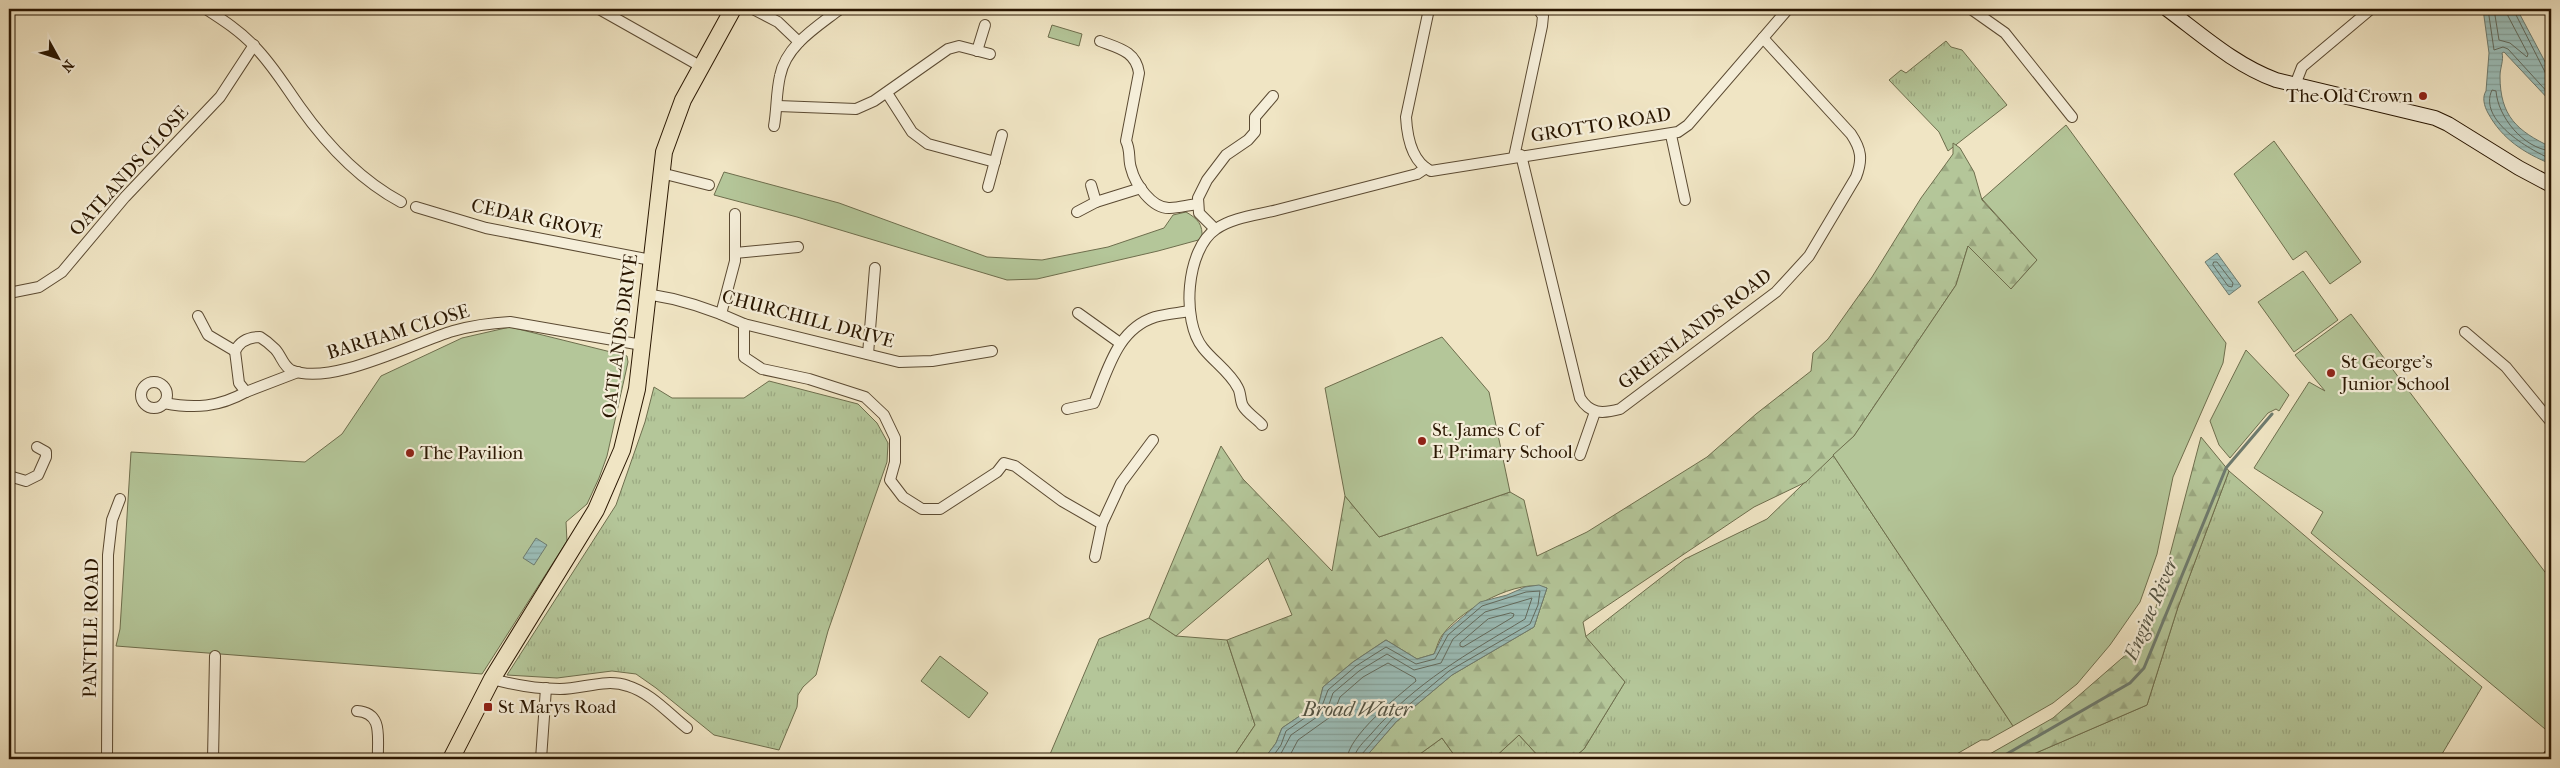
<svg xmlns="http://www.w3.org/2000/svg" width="2560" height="768" viewBox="0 0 2560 768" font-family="'IM FELL French Canon',serif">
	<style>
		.grass { fill: url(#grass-tufts); stroke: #6e6e4d }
		.forest { fill: url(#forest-firs); stroke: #6e6e4d }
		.green { fill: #b4c699; stroke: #6e6e4d }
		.water { fill: url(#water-rules); stroke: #6d7b6f }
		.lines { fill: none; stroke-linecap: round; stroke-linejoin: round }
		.shore { stroke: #626a5d; stroke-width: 1 }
		.stream { stroke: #6d7b6f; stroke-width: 3 }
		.street-casing { stroke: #5b4a32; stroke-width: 12 }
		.secondary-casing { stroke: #291601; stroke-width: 16 }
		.primary-casing { stroke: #291601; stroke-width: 18 }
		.street { stroke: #f5eed9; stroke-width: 10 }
		.secondary { stroke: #f5eed9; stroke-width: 14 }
		.primary { stroke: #f0e5c4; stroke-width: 16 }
		.poi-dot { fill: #8f2418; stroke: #f5eed9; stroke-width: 2 }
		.labels { text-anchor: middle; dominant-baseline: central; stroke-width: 4.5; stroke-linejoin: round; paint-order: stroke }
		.poi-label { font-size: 19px; fill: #291601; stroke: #f5eed9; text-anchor: start }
		.street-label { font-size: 19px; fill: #291601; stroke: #f5eed9 }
		.water-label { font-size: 20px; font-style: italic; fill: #515141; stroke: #f5eed9 }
	</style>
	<defs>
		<pattern id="grass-tufts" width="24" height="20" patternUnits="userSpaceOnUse" patternTransform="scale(1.25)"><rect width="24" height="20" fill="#b4c699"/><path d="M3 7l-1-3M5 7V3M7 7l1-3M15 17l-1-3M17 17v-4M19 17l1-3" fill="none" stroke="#9ba982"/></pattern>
		<pattern id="forest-firs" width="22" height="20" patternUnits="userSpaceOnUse" patternTransform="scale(1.25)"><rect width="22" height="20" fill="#b4c699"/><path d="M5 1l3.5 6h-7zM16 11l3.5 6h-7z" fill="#9ba982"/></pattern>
		<pattern id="water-rules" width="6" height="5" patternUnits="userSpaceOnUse" patternTransform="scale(1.25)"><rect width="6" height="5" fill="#9bbeb9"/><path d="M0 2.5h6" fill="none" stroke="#86a39d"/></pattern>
	</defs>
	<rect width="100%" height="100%" fill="#f0e5c4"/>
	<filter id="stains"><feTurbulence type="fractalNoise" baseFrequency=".004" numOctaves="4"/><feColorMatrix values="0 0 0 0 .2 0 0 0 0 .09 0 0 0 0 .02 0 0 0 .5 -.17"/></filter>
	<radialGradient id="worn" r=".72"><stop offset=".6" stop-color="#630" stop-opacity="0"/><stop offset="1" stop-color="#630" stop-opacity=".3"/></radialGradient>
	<g class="grass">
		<polygon points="1946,41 1951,47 1962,50 2007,105 1948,151 1939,132 1889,80 1901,70 1906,73"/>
		<polygon points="769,381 858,404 877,423 888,443 887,462 828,631 816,675 803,687 798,695 797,707 779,750 714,735 656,688 636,674 612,671 557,678 507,675 616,505 645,422 654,387 672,398 744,398"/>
		<polygon points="1833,455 2013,726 1988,740 1981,740 1948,759 1572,759 1584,749 1625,682 1585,637 1685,559 1767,519"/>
		<polygon points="2229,471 2482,687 2439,759 2022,759 2147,705 2178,607"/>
		<polygon points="1149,618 1176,636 1227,640 1255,725 1232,759 1048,759 1099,639"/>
		<polygon points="1519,735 1541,759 1493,759"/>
		<polygon points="1442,738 1457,759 1413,759"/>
	</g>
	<g class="forest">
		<path d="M1953,143L1960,148L1974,172L1982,200L2037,260L2011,289L1968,246L1956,285L1854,436L1806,482L1754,507L1583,622L1586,637L1625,682L1584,749L1572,759H1541L1519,735L1493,759H1457L1442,738L1413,759H1364L1396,722L1452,675L1534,627L1547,588C1519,577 1461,610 1444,633C1439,638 1437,647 1434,654L1417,659L1386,640L1353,662L1323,687L1319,703L1282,728L1276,743L1264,759H1232L1255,725L1227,640L1292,615L1268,558L1176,636L1149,618L1221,446L1243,479L1332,571L1345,496L1379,537L1510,492L1524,500L1537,556L1587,532L1707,457L1756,414L1811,371L1813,353L1828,339L1872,277L1921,198L1953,154Z"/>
		<polygon points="2201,437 2229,471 2178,607 2147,705 2022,759 1981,759 2053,718 2129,652 2155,611"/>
	</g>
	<g class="green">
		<polygon points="1052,25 1082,34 1079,46 1048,37"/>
		<polygon points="2066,125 2226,343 2223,363 2173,477 2157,554 2140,602 2110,645 2077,684 2053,703 2013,726 1833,455 1854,436 1956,285 1968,246 2011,289 2037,260 1982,199"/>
		<polygon points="2274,141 2361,262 2330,284 2306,251 2293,260 2234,174"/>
		<path d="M724,172L839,203L987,257L1042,260L1108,247L1164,228L1173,215L1186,212C1198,219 1203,224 1202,239L1158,251L1037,279L1007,280L797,217L714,195Z"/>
		<polygon points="2303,271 2338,320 2294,352 2258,302"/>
		<polygon points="2351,314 2551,580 2551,734 2311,533 2323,512 2254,468 2309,382 2325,391 2295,355"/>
		<polygon points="510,327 627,356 628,362 607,456 599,478 587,504 566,522 567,541 482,674 116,646 120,629 131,452 305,462 342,434 381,376 462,338"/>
		<polygon points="1442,337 1489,392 1510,492 1379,537 1345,496 1325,388"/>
		<polygon points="2246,350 2289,395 2279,411 2276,409 2268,413 2230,458 2219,445 2210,421"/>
		<polygon points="940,656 988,693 969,718 921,681"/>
	</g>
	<g class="water">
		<path d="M2483,9H2517L2551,73V102L2504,52L2502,53C2504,60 2500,68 2500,76C2500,116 2517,131 2551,147V164C2524,153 2502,139 2488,113C2484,106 2482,97 2486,91L2489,53Z"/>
		<polygon points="2217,253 2241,286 2229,295 2205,262"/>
		<polygon points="536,538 547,545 534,565 523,558"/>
		<polygon points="1539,585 1547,588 1534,627 1452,675 1396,722 1364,759 1264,759 1276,743 1282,728 1319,703 1323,687 1353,662 1386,640 1417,659 1434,654 1444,633 1480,602 1507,595 1525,587"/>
	</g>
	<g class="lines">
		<g class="shore">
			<polyline points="2488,9 2494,50 2503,47 2508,49 2551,96"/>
			<polyline points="2494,9 2499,40 2510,43 2527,57 2528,54 2508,16 2506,9"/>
			<polyline points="2513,9 2546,74 2551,76"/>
			<path d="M2551,151C2523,148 2498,117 2496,91L2492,90C2478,120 2528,149 2551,159"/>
			<polygon points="2214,262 2217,262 2233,283 2232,287 2228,286 2213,265"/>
			<polygon points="1511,613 1514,614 1513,617 1463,647 1460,646 1460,643 1488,619"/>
			<polyline points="1271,759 1281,745 1286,731 1322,706 1328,690 1356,666 1386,647 1416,664 1435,659 1448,635 1482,606 1526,592 1540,591 1538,605 1530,624 1449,671 1392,719 1362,754 1361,759"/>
			<path d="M1278,759L1291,735L1327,710L1333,693L1359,671L1387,654L1414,670L1441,663L1453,639L1485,612L1532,598L1525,619C1467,654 1416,682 1371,734C1365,741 1355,749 1354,759"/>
			<path d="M1288,759L1298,740L1333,715L1340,697L1363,677L1388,663L1415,678L1416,681C1398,696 1348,736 1347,759"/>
		</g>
		<polyline class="stream" points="1998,759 2130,683 2144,668 2226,468 2272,414"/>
		<defs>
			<g id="street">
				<path d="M206,9C223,20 240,31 254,46C272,64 285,86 300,107C327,145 360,180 401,202"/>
				<polyline points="599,9 700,66"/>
				<polyline points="753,9 778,22 799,42"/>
				<path d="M1429,9L1406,117C1407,136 1412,162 1431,171L1678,132L1688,125L1788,9"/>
				<polyline points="1971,9 2005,33 2072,117"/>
				<polyline points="2176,16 2187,9"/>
				<path d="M1100,41C1118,48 1136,51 1139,73L1126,141C1131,151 1128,159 1131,168C1135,184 1152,209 1170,208C1179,208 1188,205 1198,204"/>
				<polyline points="977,51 985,25"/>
				<polyline points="2295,85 2302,67 2371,9"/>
				<polyline points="887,93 912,132 928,144 995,162"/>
				<polyline points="778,106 856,109 874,101 948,49 959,46 990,54"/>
				<path d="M774,126C777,110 776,93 780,76C786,45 817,27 840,9"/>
				<polyline points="1671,135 1685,200"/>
				<path d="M1521,155L1580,398C1590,414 1602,414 1620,409L1776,292L1809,256L1856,177C1863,159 1861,149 1851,134L1763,38"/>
				<polyline points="1514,157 1542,26 1543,16 1538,9"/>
				<polyline points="661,173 709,185"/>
				<polyline points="1091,185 1096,202 1141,188"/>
				<polyline points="988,187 1002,135"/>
				<polyline points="416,207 486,228 651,260"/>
				<polyline points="1077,212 1096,202"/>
				<polyline points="1215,229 1199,213 1198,198 1207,180 1226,155 1248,140 1255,132 1255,117 1273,96"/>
				<polyline points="735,253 798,247"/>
				<polyline points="9,293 39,287 62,272 125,197 220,97 254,45"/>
				<path d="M647,294C680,299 714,310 744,324L899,362L932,361L992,351"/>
				<polyline points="1078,313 1120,343"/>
				<polyline points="721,314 735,261 735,214"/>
				<path d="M198,316L208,335L235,351C240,341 249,337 260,337C265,340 270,344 275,349C281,355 283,366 291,370C330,387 413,343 453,331C471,326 491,323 510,322L642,345"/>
				<polyline points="744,324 744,357 762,369 809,379 865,397 884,415 895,438 895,462 890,480 903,497 922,509 940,509 997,472 1004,463 1015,466 1062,501 1102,524 1095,557"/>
				<polyline points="2465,332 2506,367 2551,422"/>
				<polyline points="235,351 239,383 246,392 298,372"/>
				<polyline points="868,354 875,268"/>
				<circle cx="154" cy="395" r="13"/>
				<path d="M164,403C195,409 219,407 246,392"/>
				<path d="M1067,409L1094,403C1108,370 1117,329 1155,317C1166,314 1179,313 1190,311"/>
				<path d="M1262,425C1257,419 1247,413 1243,406C1240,401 1241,393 1238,388C1230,372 1214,362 1203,348C1181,321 1186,249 1216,229C1233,217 1258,215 1277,210C1324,198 1371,186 1417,174L1426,168"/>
				<polyline points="1580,455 1595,412"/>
				<polyline points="9,476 26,481 38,475 46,457 46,452 37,447"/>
				<polyline points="1102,524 1121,483 1153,440"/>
				<path d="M492,679C514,685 537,689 560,689C583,689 606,678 628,686C651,693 669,714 687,728"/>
				<path d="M357,711C384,713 377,738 378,759"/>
				<polyline points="107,759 108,555 112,520 120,499"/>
				<polyline points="213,759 215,656"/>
				<polyline points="541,759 546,688"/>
			</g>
			<g id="secondary">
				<path d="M2167,9C2202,35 2235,65 2276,80L2435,118L2448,124L2519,168L2551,185"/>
				<polyline points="2549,759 2551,756"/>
			</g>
			<polyline id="primary" points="451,759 492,679 596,510 622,450 637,389 664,152 683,100 733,9"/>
		</defs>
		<use href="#street" class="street-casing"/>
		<use href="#secondary" class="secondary-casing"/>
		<use href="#primary" class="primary-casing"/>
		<use href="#street" class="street"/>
		<use href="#secondary" class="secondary"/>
		<use href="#primary" class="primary"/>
	</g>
	<g class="poi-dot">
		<circle cx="2423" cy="96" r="5"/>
		<circle cx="2331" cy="373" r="5"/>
		<circle cx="1422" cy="441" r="5"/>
		<circle cx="410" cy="453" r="5"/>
		<rect x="483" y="702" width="10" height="10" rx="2.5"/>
	</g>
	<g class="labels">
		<g class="poi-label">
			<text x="2413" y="96" text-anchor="end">The Old Crown</text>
			<text x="2341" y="362">St George's<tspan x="2341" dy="22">Junior School</tspan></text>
			<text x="1432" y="430">St. James C of<tspan x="1432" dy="22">E Primary School</tspan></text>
			<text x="420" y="453">The Pavilion</text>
			<text x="498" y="707">St Marys Road</text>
		</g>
		<g class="street-label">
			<text transform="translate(1601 125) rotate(-9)">GROTTO ROAD</text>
			<text transform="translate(129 171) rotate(-48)">OATLANDS CLOSE</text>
			<text transform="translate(537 219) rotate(12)">CEDAR GROVE</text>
			<text transform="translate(808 319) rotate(15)">CHURCHILL DRIVE</text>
			<text transform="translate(1695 329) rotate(-37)">GREENLANDS ROAD</text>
			<text transform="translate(398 332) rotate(-17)">BARHAM CLOSE</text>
			<text transform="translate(620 336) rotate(-82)">OATLANDS DRIVE</text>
			<text transform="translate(91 628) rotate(-89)">PANTILE ROAD</text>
		</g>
		<g class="water-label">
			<text transform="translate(2151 609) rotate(-67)">Engine River</text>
			<text x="1357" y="709">Broad Water</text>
		</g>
	</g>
	<rect width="2560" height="768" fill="none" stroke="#f0e5c4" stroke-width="30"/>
	<rect x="10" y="10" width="2540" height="748" fill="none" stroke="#291601" stroke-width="2.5"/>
	<rect x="15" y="15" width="2530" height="738" fill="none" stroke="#291601"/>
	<g transform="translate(58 58) rotate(130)" stroke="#f5eed9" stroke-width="4" paint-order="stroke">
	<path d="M0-4L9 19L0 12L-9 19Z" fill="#291601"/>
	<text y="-8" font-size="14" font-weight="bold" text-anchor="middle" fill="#291601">N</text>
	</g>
	<rect width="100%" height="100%" filter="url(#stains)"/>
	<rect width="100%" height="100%" fill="url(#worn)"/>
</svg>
